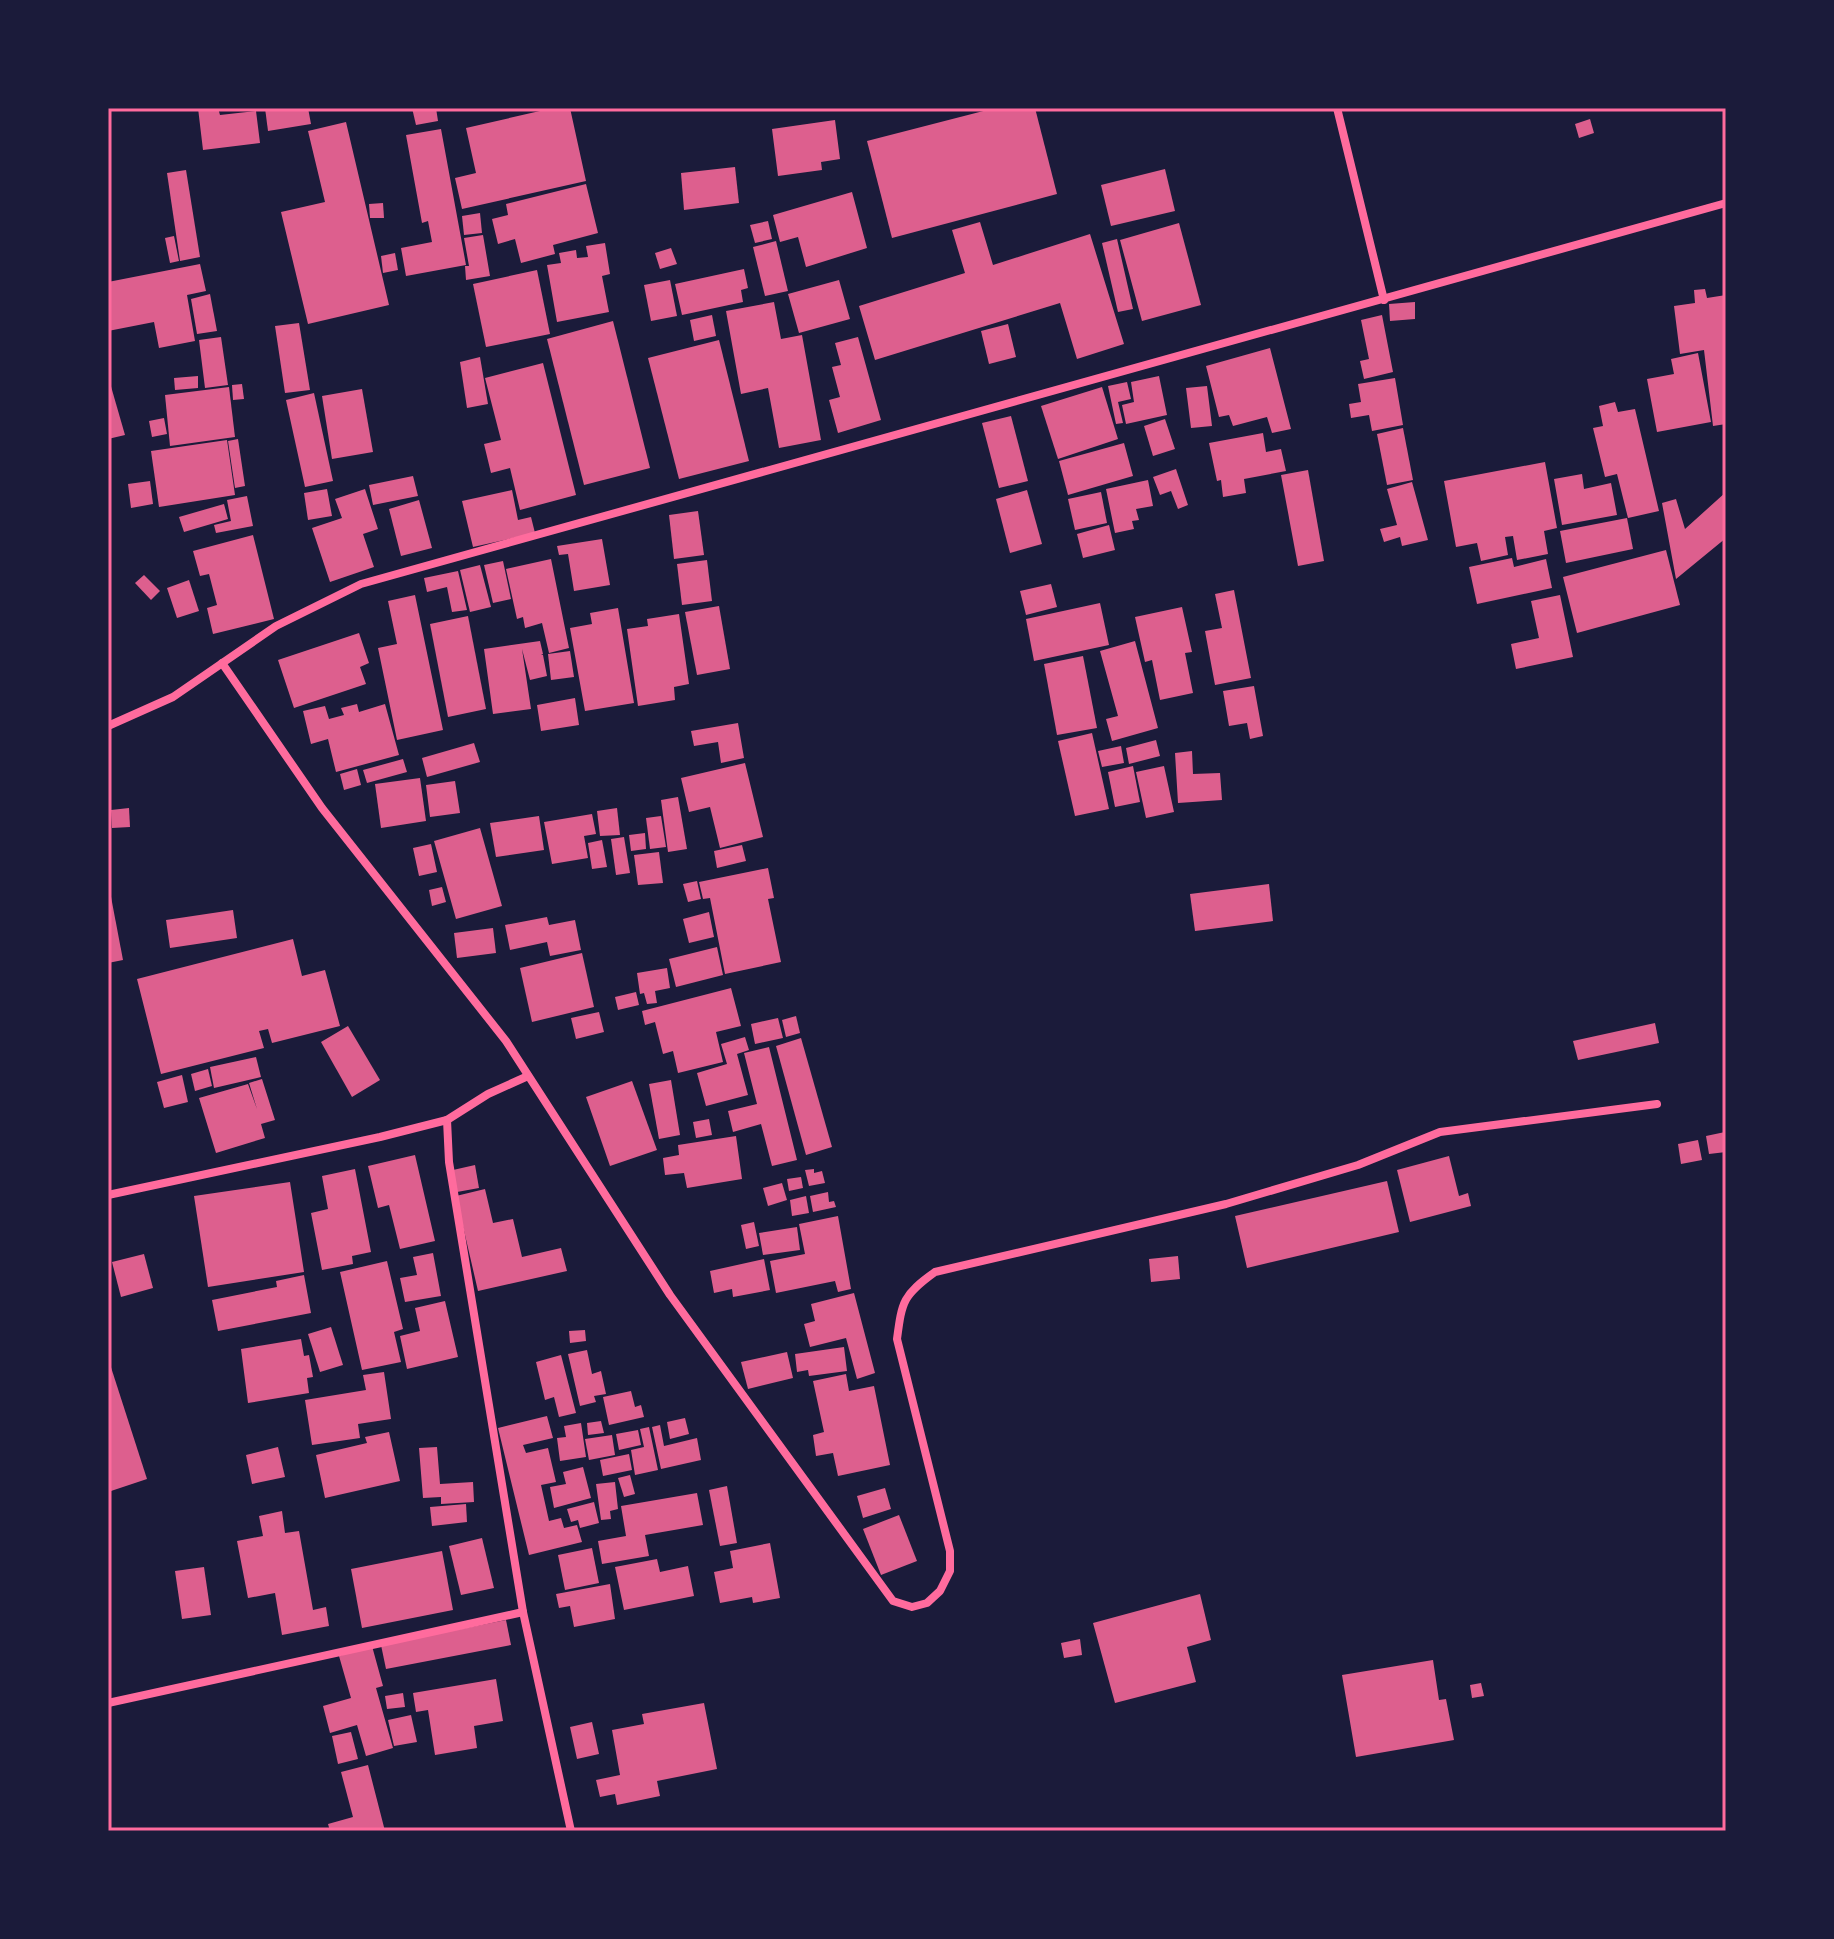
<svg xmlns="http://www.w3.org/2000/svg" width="1834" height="1939" viewBox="0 0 1834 1939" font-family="Cabin,sans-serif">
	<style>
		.building { fill: #dd5f8e }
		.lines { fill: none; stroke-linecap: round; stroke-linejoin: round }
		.minor { stroke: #ff6b9d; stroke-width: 8 }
		.neatline { fill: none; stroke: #ff6b9d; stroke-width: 3 }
	</style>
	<rect width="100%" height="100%" fill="#1b1b3a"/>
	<g class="building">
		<polygon points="198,108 218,108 220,115 256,111 260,143 203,150"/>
		<polygon points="265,108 308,108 311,124 268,131"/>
		<polygon points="412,108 436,108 438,121 416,125"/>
		<polygon points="553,108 570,108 586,181 462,209 455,178 476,173 466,128"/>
		<polygon points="995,108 1035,108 1057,194 892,238 867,141"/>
		<polygon points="1590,119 1594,133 1579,138 1575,124"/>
		<polygon points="835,120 840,159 821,162 822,170 778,176 772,129"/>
		<polygon points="346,122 389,305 308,324 281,212 325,202 308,131"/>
		<polygon points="441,129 466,265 406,276 401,248 432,242 428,221 422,223 406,135"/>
		<polygon points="735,167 739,203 684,210 681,173"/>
		<polygon points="1165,169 1175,211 1111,226 1101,185"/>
		<polygon points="186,170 200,257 180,261 167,173"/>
		<polygon points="586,184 598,233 553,245 555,254 521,263 515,239 498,244 492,219 508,215 506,204"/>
		<polygon points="852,192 867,248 806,267 798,237 780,242 773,215"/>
		<polygon points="383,203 384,218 370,218 369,204"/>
		<polygon points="480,213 482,233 464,235 462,216"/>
		<polygon points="768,221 772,239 755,243 750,225"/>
		<polygon points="980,222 993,265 1090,234 1124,344 1077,359 1060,303 875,360 859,306 965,273 952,230"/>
		<polygon points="1179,223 1201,305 1142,321 1120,240"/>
		<polygon points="483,235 490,276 466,280 465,266 469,266 464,238"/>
		<polygon points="174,236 179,261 170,263 165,238"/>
		<polygon points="1117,239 1133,309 1118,312 1102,243"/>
		<polygon points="776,241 788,291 765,296 753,247"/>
		<polygon points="605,243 610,274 602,276 609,312 557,322 547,265 561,263 559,253 576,250 577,258 588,257 586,246"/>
		<polygon points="671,248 677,264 660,269 655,253"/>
		<polygon points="395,253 398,270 383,273 381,256"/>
		<polygon points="200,264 206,291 187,295 195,341 159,348 154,322 108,331 108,282"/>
		<polygon points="744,269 748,288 741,290 743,302 682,315 675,284"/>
		<polygon points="537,270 550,334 486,347 473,284"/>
		<polygon points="670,280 677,316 651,321 644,285"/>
		<polygon points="839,280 850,319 799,333 788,294"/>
		<polygon points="1705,289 1707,298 1726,295 1726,424 1713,426 1704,350 1680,354 1674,306 1695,303 1694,290"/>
		<polygon points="210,294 217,331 197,334 191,299"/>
		<polygon points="774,302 781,339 802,335 821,440 779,448 768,388 741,394 726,311"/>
		<polygon points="1415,302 1415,319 1390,321 1389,304"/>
		<polygon points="712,315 716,336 694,341 690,320"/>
		<polygon points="1382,315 1393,372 1364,379 1360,361 1369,359 1361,320"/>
		<polygon points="613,321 650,468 584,485 547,339"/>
		<polygon points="299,323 310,390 285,393 275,326"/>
		<polygon points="1008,324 1016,357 989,364 981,331"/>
		<polygon points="221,337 228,385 205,388 199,340"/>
		<polygon points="858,337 881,420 838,433 829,400 840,397 832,367 841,365 835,343"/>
		<polygon points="719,340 749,461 679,479 648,358"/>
		<polygon points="1270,348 1291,429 1272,433 1267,417 1233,426 1229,415 1219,417 1206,366"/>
		<polygon points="1698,353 1711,422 1657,432 1647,379 1674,374 1671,359"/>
		<polygon points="480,357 488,404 467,408 460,362"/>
		<polygon points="543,363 576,495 520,510 510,468 491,473 484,444 501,440 485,378"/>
		<polygon points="108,376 125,435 108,439"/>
		<polygon points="198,376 198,388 175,390 174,378"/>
		<polygon points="1159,376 1167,415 1126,424 1122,405 1134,402 1131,382"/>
		<polygon points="1395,378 1403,425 1372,431 1369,415 1351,418 1349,404 1361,402 1358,384"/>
		<polygon points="1127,382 1131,399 1118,402 1123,423 1116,424 1108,386"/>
		<polygon points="242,384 244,399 233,400 232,385"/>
		<polygon points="1207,386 1212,426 1191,428 1186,388"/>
		<polygon points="229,387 235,437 170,446 165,395"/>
		<polygon points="1102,387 1118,439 1058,459 1041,406"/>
		<polygon points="362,389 373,452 332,459 322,396"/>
		<polygon points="314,393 333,481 305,487 286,400"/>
		<polygon points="1615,402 1618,412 1635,409 1659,511 1628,518 1617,474 1605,477 1593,428 1603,426 1599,406"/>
		<polygon points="1011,416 1028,481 999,488 982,423"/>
		<polygon points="164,418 167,434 152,437 149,421"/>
		<polygon points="1165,419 1175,449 1153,456 1144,426"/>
		<polygon points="1403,428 1413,480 1387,485 1377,434"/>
		<polygon points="1263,433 1266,452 1281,449 1286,471 1244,479 1246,493 1223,497 1221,480 1217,481 1209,443"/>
		<polygon points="238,439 245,486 235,488 228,441"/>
		<polygon points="227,440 235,495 159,507 151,451"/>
		<polygon points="1124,443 1133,476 1068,495 1059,461"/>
		<polygon points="1545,462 1557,528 1544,531 1548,554 1517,560 1513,536 1505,537 1508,555 1481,561 1477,543 1456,547 1444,481"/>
		<polygon points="1176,469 1188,505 1178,509 1171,491 1160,495 1153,477"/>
		<polygon points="1308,470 1324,561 1298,566 1281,475"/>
		<polygon points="1582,474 1584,489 1611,483 1617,515 1562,525 1554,479"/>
		<polygon points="413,476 418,496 373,505 369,485"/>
		<polygon points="1148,480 1153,506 1136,509 1139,520 1132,521 1134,529 1115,533 1106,489"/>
		<polygon points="150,481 153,504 131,508 128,484"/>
		<polygon points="1412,482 1428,540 1402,546 1400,537 1384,542 1380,529 1397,525 1387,489"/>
		<polygon points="327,489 332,516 308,520 304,493"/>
		<polygon points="365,489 378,529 363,534 374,567 330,582 312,528 342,518 335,499"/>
		<polygon points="512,490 518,520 531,517 535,533 473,547 462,501"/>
		<polygon points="1027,490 1042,544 1010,553 996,499"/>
		<polygon points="1101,492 1107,523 1075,530 1068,499"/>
		<polygon points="1726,492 1726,538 1676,579 1662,503 1676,499 1685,529"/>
		<polygon points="247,496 253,526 216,533 214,525 231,521 227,500"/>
		<polygon points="419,500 432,548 401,556 389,509"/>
		<polygon points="224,504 228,519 184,532 179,517"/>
		<polygon points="698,511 704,555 674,559 669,515"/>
		<polygon points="1627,518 1633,549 1566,563 1560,531"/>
		<polygon points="1109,525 1115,550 1083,558 1077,534"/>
		<polygon points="253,535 274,619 213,634 207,608 217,605 209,574 200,576 193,551"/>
		<polygon points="602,539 610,585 574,591 568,554 559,555 557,546"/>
		<polygon points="1666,550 1680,605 1577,633 1563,577"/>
		<polygon points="1512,558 1514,567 1546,559 1552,588 1477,604 1469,567"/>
		<polygon points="551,559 569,648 549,653 542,623 525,628 523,617 517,619 506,569"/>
		<polygon points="707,560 712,601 682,605 677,564"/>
		<polygon points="503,561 511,599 493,603 484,565"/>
		<polygon points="480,565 491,607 470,612 460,570"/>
		<polygon points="458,571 467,610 452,612 447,587 427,592 424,578"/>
		<polygon points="144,575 160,591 151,600 135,583"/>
		<polygon points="189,580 199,611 177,618 167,588"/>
		<polygon points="1051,584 1057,607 1026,615 1020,591"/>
		<polygon points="1234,590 1251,678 1215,685 1205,631 1222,628 1215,594"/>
		<polygon points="415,595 443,730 397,740 378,648 397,644 388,601"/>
		<polygon points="1560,595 1573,657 1516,669 1511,644 1539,638 1531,601"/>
		<polygon points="1100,603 1109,645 1034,661 1026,619"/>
		<polygon points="719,606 730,669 697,675 685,612"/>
		<polygon points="1182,607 1192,652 1185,653 1193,693 1160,700 1152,660 1145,662 1135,617"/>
		<polygon points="618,608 634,703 585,711 570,628 592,624 590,613"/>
		<polygon points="679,614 689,684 674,687 675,700 638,706 627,629 648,626 647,619"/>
		<polygon points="468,616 486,709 448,717 430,624"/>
		<polygon points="359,633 369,663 360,667 366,684 294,708 278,660"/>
		<polygon points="540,641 543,654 541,655 543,655 547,676 530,680 522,649 531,709 493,714 484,649"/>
		<polygon points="1135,641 1158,728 1112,741 1106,719 1118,716 1100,651"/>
		<polygon points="570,651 574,677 551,680 548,654"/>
		<polygon points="1083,656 1097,728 1057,735 1044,664"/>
		<polygon points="1254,686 1263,736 1250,739 1247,723 1229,726 1223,691"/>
		<polygon points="575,698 579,725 541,731 537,705"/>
		<polygon points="357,704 359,712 385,704 399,755 336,772 328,739 311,744 303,711 325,706 329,719 344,715 341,708"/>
		<polygon points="738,723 744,758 721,763 718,742 694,746 691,731"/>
		<polygon points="1092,733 1109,809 1075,816 1058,741"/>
		<polygon points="1156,740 1160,756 1129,764 1126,748"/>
		<polygon points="474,743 480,762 427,777 422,758"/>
		<polygon points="1121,746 1124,763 1102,767 1098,751"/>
		<polygon points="1192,751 1193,774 1220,773 1222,800 1178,803 1175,753"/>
		<polygon points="403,759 407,772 367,783 363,770"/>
		<polygon points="745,763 763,837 720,848 710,807 689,812 681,778"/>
		<polygon points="1133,766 1140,802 1115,807 1108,772"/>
		<polygon points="1164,766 1174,812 1146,818 1136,772"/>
		<polygon points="357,769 361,785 344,790 340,774"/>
		<polygon points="420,778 426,821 381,828 375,784"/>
		<polygon points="455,781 460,813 430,817 426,785"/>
		<polygon points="678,797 687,849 668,852 661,800"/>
		<polygon points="129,808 130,827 112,828 111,810"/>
		<polygon points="617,808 620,835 600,836 597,811"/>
		<polygon points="592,814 596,834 584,836 588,858 552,864 544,822"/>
		<polygon points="539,816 544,850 496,857 490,823"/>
		<polygon points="661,816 666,847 650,849 646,818"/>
		<polygon points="480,828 502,906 456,919 434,841"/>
		<polygon points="645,833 646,849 631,851 629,835"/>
		<polygon points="624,837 630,873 616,875 611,839"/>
		<polygon points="602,840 607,867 592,869 588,843"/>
		<polygon points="431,844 437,872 419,876 413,848"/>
		<polygon points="742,845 746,861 717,868 714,851"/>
		<polygon points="659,852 663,883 638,885 634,855"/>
		<polygon points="768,868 774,898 768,899 781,962 725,974 710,898 703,899 699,882"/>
		<polygon points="108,881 123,960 108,963"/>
		<polygon points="697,881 701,899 688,902 683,884"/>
		<polygon points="1269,884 1273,921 1195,931 1190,894"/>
		<polygon points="442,887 446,902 432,906 429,890"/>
		<polygon points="233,910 237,938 170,948 166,920"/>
		<polygon points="709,912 714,937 689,943 683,919"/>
		<polygon points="547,917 549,925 575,920 581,950 550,956 547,942 510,950 505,925"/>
		<polygon points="493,928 496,953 457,958 454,933"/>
		<polygon points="293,939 302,976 325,970 340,1026 272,1043 268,1029 259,1031 264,1048 161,1074 137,979"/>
		<polygon points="717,947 723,975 676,987 669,959"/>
		<polygon points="582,953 594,1007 532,1022 520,968"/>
		<polygon points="667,968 670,988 655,991 657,1003 647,1004 644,993 640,994 637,973"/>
		<polygon points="731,988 741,1026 716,1032 723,1062 678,1073 673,1051 663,1054 655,1022 645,1025 642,1011"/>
		<polygon points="636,992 639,1005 618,1010 615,997"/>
		<polygon points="599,1012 604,1032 576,1039 571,1018"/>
		<polygon points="796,1016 800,1033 786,1037 782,1020"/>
		<polygon points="778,1018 783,1038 755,1044 751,1024"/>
		<polygon points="1655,1023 1659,1043 1578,1060 1573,1041"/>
		<polygon points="348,1026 380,1080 352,1097 321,1042"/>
		<polygon points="745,1037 749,1050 737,1054 748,1095 706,1106 697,1073 727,1064 721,1044"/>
		<polygon points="801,1038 832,1147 806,1155 776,1046"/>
		<polygon points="769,1047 797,1160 772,1166 761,1124 733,1132 728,1111 757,1104 744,1053"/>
		<polygon points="256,1057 261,1077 214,1088 210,1067"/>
		<polygon points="208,1069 212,1086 195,1091 191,1074"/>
		<polygon points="182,1075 188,1102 164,1108 157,1082"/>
		<polygon points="262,1079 275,1120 261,1124 265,1138 216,1153 199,1098 248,1084 257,1109 249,1083"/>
		<polygon points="671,1080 680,1135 659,1139 649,1084"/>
		<polygon points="632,1081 657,1150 610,1166 586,1097"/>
		<polygon points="709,1119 712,1135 696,1138 693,1122"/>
		<polygon points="1725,1132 1726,1152 1709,1154 1706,1136"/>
		<polygon points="736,1136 742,1179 687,1188 684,1173 665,1175 663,1158 679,1155 678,1145"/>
		<polygon points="1698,1140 1702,1160 1681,1164 1678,1144"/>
		<polygon points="415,1155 435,1241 400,1249 389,1205 378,1208 368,1166"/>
		<polygon points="1449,1156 1459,1196 1468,1193 1471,1206 1410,1222 1397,1170"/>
		<polygon points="475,1165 479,1188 457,1192 453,1170"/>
		<polygon points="355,1169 371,1252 352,1256 353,1264 322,1270 311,1213 328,1209 322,1176"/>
		<polygon points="814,1169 814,1173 822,1171 825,1183 809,1186 805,1170"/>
		<polygon points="801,1177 803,1188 789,1191 787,1179"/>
		<polygon points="1387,1181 1399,1232 1247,1268 1235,1216"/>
		<polygon points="290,1182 304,1272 208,1287 194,1196"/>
		<polygon points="782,1183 787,1200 768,1206 763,1188"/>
		<polygon points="485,1189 493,1223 513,1219 522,1257 561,1248 567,1271 478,1291 456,1196"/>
		<polygon points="828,1192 829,1202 834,1201 836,1207 813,1212 810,1196"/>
		<polygon points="806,1196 809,1213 792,1216 790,1200"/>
		<polygon points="838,1216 851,1289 838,1292 835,1281 776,1293 770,1261 805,1254 799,1224"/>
		<polygon points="754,1222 759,1246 746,1249 741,1225"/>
		<polygon points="797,1227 800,1250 763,1255 759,1233"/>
		<polygon points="433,1253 441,1296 405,1302 400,1278 417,1275 413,1257"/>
		<polygon points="144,1254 153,1288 121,1297 112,1262"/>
		<polygon points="1178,1256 1180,1279 1151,1282 1149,1259"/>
		<polygon points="764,1259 770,1290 733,1297 732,1289 714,1293 710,1271"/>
		<polygon points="387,1261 403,1329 394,1332 401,1362 362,1370 340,1272"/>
		<polygon points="304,1275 311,1313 218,1331 212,1300 277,1287 276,1281"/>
		<polygon points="854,1293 875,1373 857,1379 846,1338 810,1347 804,1324 815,1321 811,1304"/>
		<polygon points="445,1301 458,1357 407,1369 400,1336 420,1331 415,1308"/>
		<polygon points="331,1327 343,1365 320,1372 308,1334"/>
		<polygon points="585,1330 586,1341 570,1343 569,1331"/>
		<polygon points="301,1339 304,1356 309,1355 313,1377 307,1378 309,1393 248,1403 241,1349"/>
		<polygon points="844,1347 847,1371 809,1376 808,1370 797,1372 795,1354"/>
		<polygon points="587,1350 592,1374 601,1371 606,1394 594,1396 596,1402 580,1406 568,1354"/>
		<polygon points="787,1352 793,1378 748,1389 741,1362"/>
		<polygon points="561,1355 576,1413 559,1417 554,1397 545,1400 536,1362"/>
		<polygon points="108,1358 147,1479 108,1492"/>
		<polygon points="384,1372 391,1419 358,1424 360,1438 312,1445 305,1400 366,1390 363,1375"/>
		<polygon points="846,1374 849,1391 874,1386 890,1465 838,1476 833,1453 816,1456 813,1435 824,1432 813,1381"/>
		<polygon points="631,1391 635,1407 641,1405 644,1417 609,1425 603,1397"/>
		<polygon points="547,1416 553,1438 523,1445 526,1453 548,1448 556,1482 541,1485 549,1521 561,1518 564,1528 577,1525 582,1542 529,1555 498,1428"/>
		<polygon points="685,1418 689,1434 670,1439 667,1422"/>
		<polygon points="601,1421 604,1433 588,1435 587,1423"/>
		<polygon points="581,1423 586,1457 560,1461 557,1438 566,1437 564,1426"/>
		<polygon points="660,1425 664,1446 697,1438 701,1460 661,1469 652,1427"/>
		<polygon points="649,1427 658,1470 635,1475 631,1450 644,1447 640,1429"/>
		<polygon points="638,1430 641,1445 619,1450 616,1434"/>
		<polygon points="389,1432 400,1481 325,1498 316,1455 367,1443 365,1437"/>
		<polygon points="612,1435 615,1455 589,1460 585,1439"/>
		<polygon points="278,1447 285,1477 252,1484 246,1455"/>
		<polygon points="437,1447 440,1484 473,1482 474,1502 441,1504 441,1497 423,1498 419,1448"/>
		<polygon points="629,1454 632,1470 603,1476 600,1460"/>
		<polygon points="583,1467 591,1498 554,1508 550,1487 566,1484 563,1472"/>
		<polygon points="630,1475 635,1494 624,1497 618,1478"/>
		<polygon points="615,1482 618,1509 610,1511 611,1519 601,1520 596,1484"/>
		<polygon points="727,1486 737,1543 720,1546 709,1490"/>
		<polygon points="885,1488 891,1509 863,1518 857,1496"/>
		<polygon points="697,1493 703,1525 645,1535 649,1556 602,1564 598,1541 626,1536 621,1506"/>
		<polygon points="594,1502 599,1523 580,1528 578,1520 571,1522 567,1509"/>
		<polygon points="466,1504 467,1522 432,1526 430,1507"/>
		<polygon points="282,1511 285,1533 299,1531 313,1610 326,1607 329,1626 282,1635 275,1593 248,1598 237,1541 263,1536 259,1516"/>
		<polygon points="899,1515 917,1561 881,1575 863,1529"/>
		<polygon points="482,1538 494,1588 461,1595 449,1546"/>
		<polygon points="770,1543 780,1598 753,1603 752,1597 720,1603 714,1572 733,1568 730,1551"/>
		<polygon points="592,1548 599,1583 565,1590 558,1555"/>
		<polygon points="442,1551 453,1610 362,1628 351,1569"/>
		<polygon points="657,1559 660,1572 688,1566 694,1596 624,1610 615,1567"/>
		<polygon points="204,1567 211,1615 182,1619 175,1571"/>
		<polygon points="610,1584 615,1619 574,1627 570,1606 559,1608 556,1594"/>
		<polygon points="1200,1594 1211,1640 1187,1647 1196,1682 1115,1703 1093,1623"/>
		<polygon points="506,1620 511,1645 386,1669 381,1645"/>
		<polygon points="1080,1639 1082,1655 1064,1658 1061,1643"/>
		<polygon points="372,1646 383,1686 376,1688 393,1748 366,1756 357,1725 330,1733 323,1706 351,1698 339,1656"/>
		<polygon points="1433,1660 1439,1700 1446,1699 1454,1740 1356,1757 1342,1675"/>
		<polygon points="496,1679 503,1721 474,1726 477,1748 435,1755 428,1710 416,1712 413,1693"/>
		<polygon points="1481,1683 1484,1696 1472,1698 1470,1685"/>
		<polygon points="403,1693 405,1707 387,1709 385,1696"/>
		<polygon points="704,1703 717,1769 657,1781 660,1796 617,1805 615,1794 600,1797 596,1780 620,1775 612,1730 644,1724 642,1714"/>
		<polygon points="411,1715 417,1742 394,1746 388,1720"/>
		<polygon points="592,1722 599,1754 577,1759 570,1727"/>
		<polygon points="351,1732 358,1759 338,1764 332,1736"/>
		<polygon points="368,1765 385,1831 330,1831 328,1824 353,1817 341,1772"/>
	</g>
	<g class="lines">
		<g class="minor">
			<polyline points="1337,108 1384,300"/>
			<path d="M222,663L322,808L506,1041L670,1295L893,1601L912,1607L927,1603L940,1591L950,1571V1551L897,1339C902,1301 903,1295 935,1272L1226,1204L1358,1165L1440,1132L1657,1104"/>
			<polyline points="108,726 173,697 276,626 361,584 1726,203"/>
			<polyline points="447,1120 449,1162 523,1612 571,1831"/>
			<polyline points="108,1195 380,1137 447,1120 488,1094 528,1076"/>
			<polyline points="108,1703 523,1612"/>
		</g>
	</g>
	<rect width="1834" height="1939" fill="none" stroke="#1b1b3a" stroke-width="220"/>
	<rect x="110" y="110" width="1614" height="1719" class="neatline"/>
</svg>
